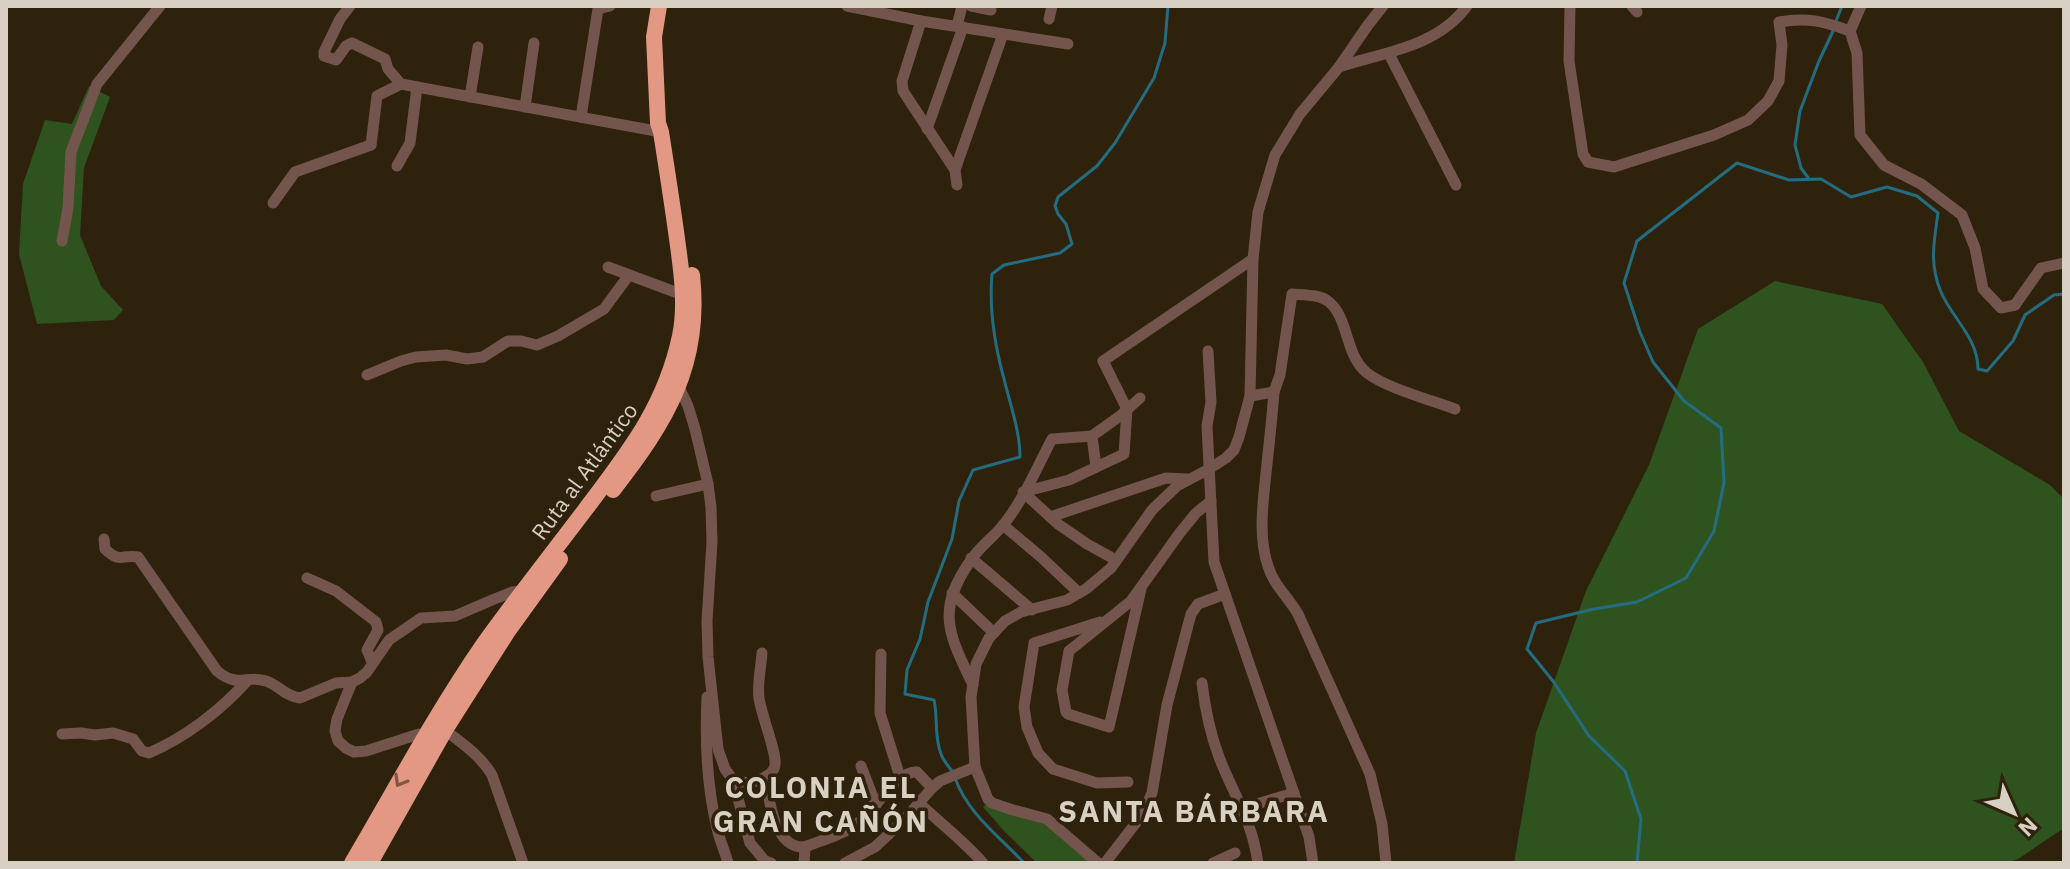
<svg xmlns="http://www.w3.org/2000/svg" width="2070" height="869" viewBox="0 0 2070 869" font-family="'IBM Plex Sans',sans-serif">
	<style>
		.green { fill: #2e531e }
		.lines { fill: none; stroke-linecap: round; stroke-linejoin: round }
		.stream { stroke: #246d80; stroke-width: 3 }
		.minor { stroke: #74554d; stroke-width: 11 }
		.highway { stroke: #e39884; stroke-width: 16 }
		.oneway { stroke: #7f5742 }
		.labels { text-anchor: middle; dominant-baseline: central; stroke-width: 7; stroke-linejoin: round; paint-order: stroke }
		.street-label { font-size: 22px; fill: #d8d0c3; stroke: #2e220c }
		.district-label { font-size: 30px; font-weight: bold; letter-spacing: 2px; fill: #d8d0c3; stroke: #2e220c }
	</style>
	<rect width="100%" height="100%" fill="#2e220c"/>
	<g class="green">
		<polygon points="89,86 110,97 84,168 80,235 101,286 123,310 114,320 37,324 19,254 23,184 45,120 72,124"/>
		<polygon points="1775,281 1882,304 1923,362 1959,431 2050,485 2064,499 2064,828 2018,859 2007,863 1514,863 1536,733 1586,591 1649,465 1698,329"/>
		<polygon points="987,803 1052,824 1095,863 1037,863 1004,831 983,807"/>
	</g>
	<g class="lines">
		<g class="stream">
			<polyline points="1836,21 1842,6"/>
			<polyline points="1809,179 1801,168 1795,145 1800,111 1819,61 1834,29"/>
			<path d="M952,771C948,766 943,760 941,754C934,737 938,717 934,700L905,694L907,670L920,639L928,602L952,539L959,501L973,470L1020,457C1020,431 1010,404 1004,379C995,346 989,308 992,274L1004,265L1060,253L1072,244L1066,224L1058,214L1055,206L1058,197L1097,166L1115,143L1154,78L1165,43L1168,6"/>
			<path d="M955,778C968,814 999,836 1024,863"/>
			<path d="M1637,863L1641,819L1625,771L1589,736L1553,681L1527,649L1536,623L1594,609L1637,602L1686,578L1714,531L1724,483L1721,428L1684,401L1653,362L1640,332L1624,283L1637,241L1737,163L1789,180L1821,179L1851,197L1887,187L1917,196L1938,213C1934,242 1929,264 1941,292C1952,318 1978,338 1978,369L1987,371L2013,341L2025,315L2054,295L2064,294"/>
		</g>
		<g class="minor">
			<polyline points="350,6 340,19 324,52 324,56 336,60 346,46 352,43 385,59 388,69 401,84 661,132"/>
			<polyline points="847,6 921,21 1068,44"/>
			<polyline points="971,6 991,10"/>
			<path d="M1570,6L1569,61L1583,154L1588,162L1614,167L1714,135L1748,120L1768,101L1779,81L1782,45L1779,22C1807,17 1823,21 1850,31L1857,53L1860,135L1884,165L1921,184L1962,215L1975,248L1983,289L2001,308L2015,305L2041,268L2064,263"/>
			<polyline points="1632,6 1637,12"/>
			<polyline points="1049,19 1052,6"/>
			<polyline points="921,21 902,81 903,91 955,170"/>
			<polyline points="957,26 962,6"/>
			<polyline points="1850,31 1861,6"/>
			<polyline points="1389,54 1456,185"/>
			<path d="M1339,67C1384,52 1437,47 1467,6"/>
			<polyline points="470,97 478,47"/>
			<polyline points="525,107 534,43"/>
			<polyline points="581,117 598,9 610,6"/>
			<polyline points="927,129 963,27"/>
			<polyline points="397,166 410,143 417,87"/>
			<polyline points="957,185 955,170 1003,34"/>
			<polyline points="273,203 295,172 371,145 377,96 401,84"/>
			<polyline points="62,241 68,208 71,152 97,84 160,6"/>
			<polyline points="608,267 683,295"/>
			<polyline points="1208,351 1211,402 1207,426 1214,562 1309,837 1313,863"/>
			<polyline points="367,375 401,361 416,357 446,355 467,359 483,357 508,341 521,341 537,345 558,336 604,309 629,275"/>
			<polyline points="679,387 688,406 695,429 708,484 711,507 712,542 707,621 708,657 718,749 725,769 733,780 750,843 765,861 771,863"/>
			<polyline points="1250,396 1274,392"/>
			<polyline points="1092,436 1096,467"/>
			<polyline points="656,496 708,484"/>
			<polyline points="1050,517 1166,478 1187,479"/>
			<polyline points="1003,525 1041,557 1079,593"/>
			<path d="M104,539L105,549C121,564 121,554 138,557L217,671C239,689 246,674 266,681C279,685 284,696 300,698L336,683L352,682L360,678L367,672L389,640L421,618L455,616L492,600L512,592L521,591"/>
			<polyline points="971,558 1032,610"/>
			<polyline points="1116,560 1087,544 1058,524 1023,492 1069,480 1124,454 1127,409 1103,361 1253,259"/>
			<polyline points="307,578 336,591 376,622 378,630 367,650 372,662"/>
			<polyline points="1141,589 1109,727 1068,714 1066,712 1062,690 1069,651 1131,601 1179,534 1196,513 1211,501"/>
			<polyline points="952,593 994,633"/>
			<polyline points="1100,622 1034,643 1024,707 1027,727 1038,753 1053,769 1097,783 1128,782"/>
			<polyline points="881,654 880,713 900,777"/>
			<polyline points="352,682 337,719 335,731 338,741 346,748 354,752 366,751 419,734 426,736"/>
			<path d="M1202,683C1205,708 1210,733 1219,757C1234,796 1252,820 1258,863"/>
			<path d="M973,685C949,634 935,611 971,560C980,546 994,537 1004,524C1024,499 1037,467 1052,439L1092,436L1120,416L1140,398"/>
			<path d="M707,697C705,739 707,787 717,828C719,839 725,851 728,863"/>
			<path d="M445,730C463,744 480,755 492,775L523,863"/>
			<path d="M62,734L81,733L95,735L113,733L133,739L142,751L149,753C186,737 221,710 247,681"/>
			<polyline points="861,766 876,805"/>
			<path d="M767,777C768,799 774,847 803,847C809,846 815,843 821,841C837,836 851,830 864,818C878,805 898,770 917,772L932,788"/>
			<path d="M733,780C744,783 752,784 763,778C769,775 774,772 775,765C777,753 761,714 759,698C757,684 761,668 762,653"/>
			<path d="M919,803C940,823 964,841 983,863"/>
			<polyline points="1243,808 1294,793"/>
			<polyline points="804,863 805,847"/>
			<polyline points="845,863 875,847 904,820 932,788 940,781 975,767"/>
			<polyline points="1098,863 1047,819 1013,810 992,803 988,799 975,767 971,697 976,664 989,638 1005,621 1021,612 1067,600 1086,589 1111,568 1152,510 1177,486 1209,469 1226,458 1234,450 1239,437 1250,396 1253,259 1258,212 1275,155 1300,114 1339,67 1368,25 1383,6"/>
			<polyline points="1105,863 1142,815 1152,793 1167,705 1191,614 1198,604 1225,594"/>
			<polyline points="1213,863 1235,853"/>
			<path d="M1386,863L1382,824L1370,774L1298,614C1288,597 1273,584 1268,566C1258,537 1263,503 1266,473C1269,446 1272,419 1274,392L1280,375L1292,294C1303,295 1320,294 1329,302C1349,318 1345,356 1367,373C1386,388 1431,400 1455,409"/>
		</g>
		<g class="highway">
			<path d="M613,490C666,422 702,365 692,275"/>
			<path d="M352,863C395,790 435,715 483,645C516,599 551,555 585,510C628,453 665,407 680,336C686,307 682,275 678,246C673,208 667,170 661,132L658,123L654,37L659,6"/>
			<polyline points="370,863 445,730 508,631 560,559"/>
		</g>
	</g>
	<defs><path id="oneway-chevron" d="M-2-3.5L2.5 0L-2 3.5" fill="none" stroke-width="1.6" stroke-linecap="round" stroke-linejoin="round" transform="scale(2)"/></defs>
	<use class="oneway" href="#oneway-chevron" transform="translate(400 781) rotate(120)"/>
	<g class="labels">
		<g class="street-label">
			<text transform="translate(584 471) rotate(-54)">Ruta al Atlántico</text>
		</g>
		<g class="district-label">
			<text x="821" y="786">COLONIA EL<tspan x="821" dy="34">GRAN CAÑÓN</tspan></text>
			<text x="1194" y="810">SANTA BÁRBARA</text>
		</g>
	</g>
	<rect width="2070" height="869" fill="none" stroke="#d8d0c3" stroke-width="16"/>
	<g transform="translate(2014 813) rotate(135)" stroke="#2e220c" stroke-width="6" paint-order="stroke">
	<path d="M0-6L14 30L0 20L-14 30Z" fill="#d8d0c3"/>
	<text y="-12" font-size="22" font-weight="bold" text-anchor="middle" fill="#d8d0c3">N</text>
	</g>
</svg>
